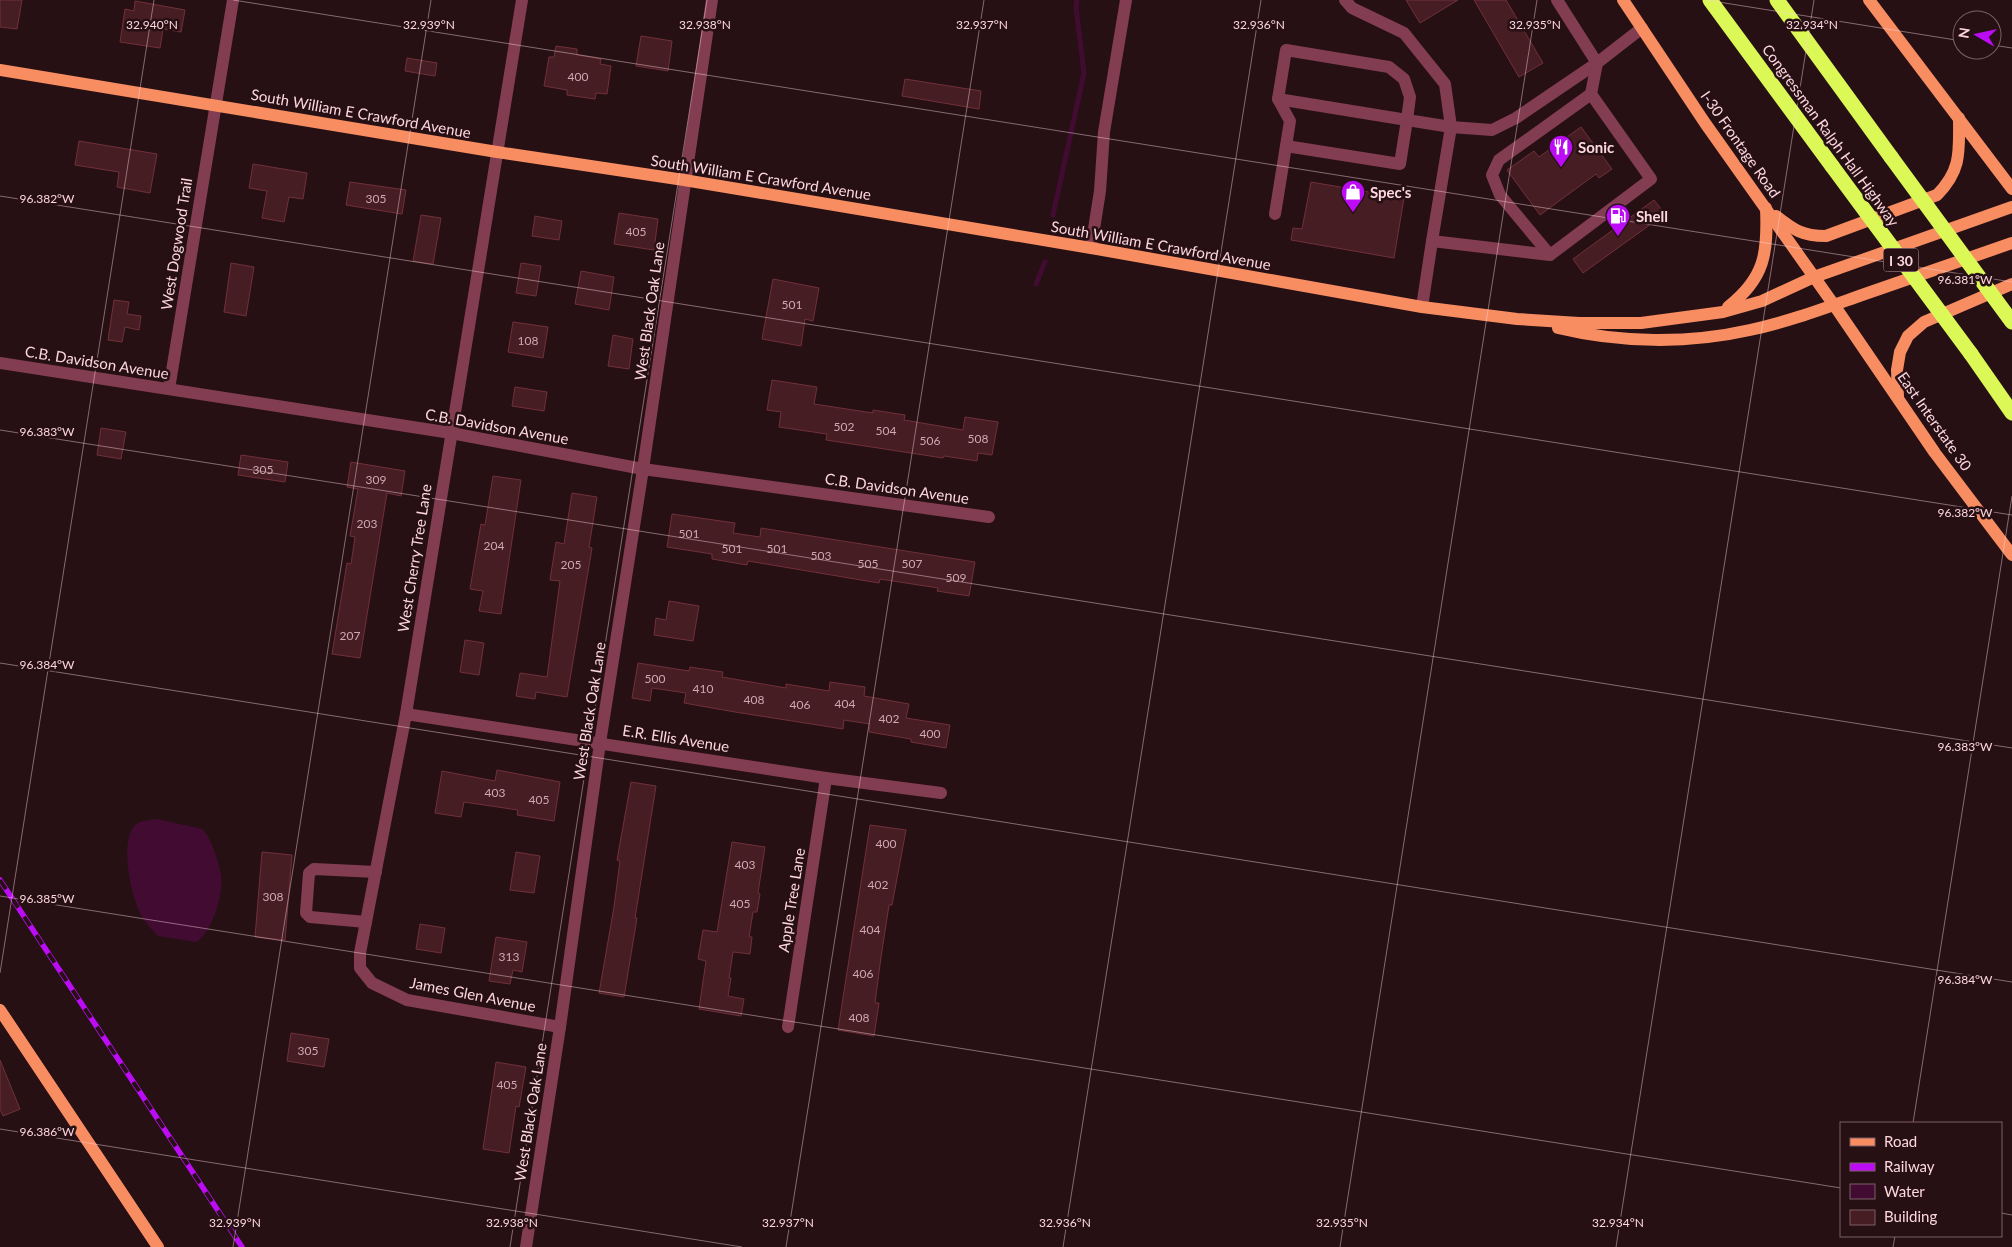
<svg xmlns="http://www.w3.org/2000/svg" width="2012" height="1247" viewBox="0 0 2012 1247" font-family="Lato,sans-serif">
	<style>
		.water { fill: #420c32 }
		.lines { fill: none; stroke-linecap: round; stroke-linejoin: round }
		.stream { stroke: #420c32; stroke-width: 5 }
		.building { fill: #461d23; stroke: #713039 }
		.minor { stroke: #833d52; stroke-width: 12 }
		.major { stroke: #f88d62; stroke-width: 12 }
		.highway { stroke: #dbf857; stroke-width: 15 }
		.rail-casing { stroke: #bc0bf5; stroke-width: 5.5 }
		.rail { stroke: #261014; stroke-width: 4; stroke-dasharray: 11; stroke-linecap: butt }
		.highway-bridge { stroke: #dbf857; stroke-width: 15 }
		.ticks { fill: none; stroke: #fdd6df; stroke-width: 1; stroke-opacity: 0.45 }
		.labels { text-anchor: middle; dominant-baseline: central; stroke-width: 5; stroke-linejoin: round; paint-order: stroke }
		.number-label { font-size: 12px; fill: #cfa8b0 }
		.shield { fill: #261014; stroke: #bc9ba2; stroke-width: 1 }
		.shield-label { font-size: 14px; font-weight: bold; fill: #fdd6df }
		.street-label { font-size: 15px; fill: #fdd6df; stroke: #261014 }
		.poi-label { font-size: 15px; font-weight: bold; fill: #fdd6df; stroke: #261014; text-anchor: start }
		.ticks-label { font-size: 12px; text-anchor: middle; fill: #fdd6df; stroke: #261014; stroke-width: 5; stroke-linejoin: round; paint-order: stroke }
	</style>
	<rect width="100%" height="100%" fill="#261014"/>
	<path class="water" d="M157,819L202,829C211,836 219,864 221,875C224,893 212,933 196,942L158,936C152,930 145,923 141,915C132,898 117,836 138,823C144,820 151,820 157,819Z"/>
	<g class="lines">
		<g class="stream">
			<polyline points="1053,215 1084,73 1076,7 1077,0"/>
			<polyline points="1036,284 1045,262"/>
		</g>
	</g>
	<g class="building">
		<polygon points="0,0 22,0 17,29 0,27"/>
		<polygon points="1406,0 1458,0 1420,23"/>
		<polygon points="1474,0 1506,0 1543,63 1519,77"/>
		<polygon points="135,1 185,10 181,32 163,29 160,48 120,42 125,9 134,11"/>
		<polygon points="641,36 672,41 668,71 636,66"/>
		<polygon points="556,46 577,49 577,55 601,59 600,64 611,66 607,94 596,93 595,99 567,95 567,90 544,86 549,57 554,57"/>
		<polygon points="407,58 437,63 435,76 405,71"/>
		<polygon points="905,79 981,91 979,109 902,96"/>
		<polygon points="1581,127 1612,169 1599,178 1596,174 1540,215 1507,170 1534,151 1539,157"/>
		<polygon points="79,141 157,154 150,193 117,187 119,172 75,165"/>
		<polygon points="253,164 307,173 303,199 289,197 284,222 262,218 267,191 249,188"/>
		<polygon points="350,182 406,190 402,214 346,205"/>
		<polygon points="1311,182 1404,198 1394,258 1291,240 1293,228 1302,229"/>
		<polygon points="1654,200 1665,214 1583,273 1573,259"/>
		<polygon points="619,213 658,219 654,250 614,244"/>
		<polygon points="421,215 441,218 433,264 413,261"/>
		<polygon points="535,216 562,221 559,240 532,236"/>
		<polygon points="231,263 254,267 246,316 224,312"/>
		<polygon points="521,263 541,266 536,296 516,293"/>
		<polygon points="581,271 614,277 609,310 575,304"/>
		<polygon points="773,279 819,288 813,321 805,319 801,346 762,339"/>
		<polygon points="114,300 129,302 127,314 141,316 139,330 125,327 122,342 108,340"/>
		<polygon points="513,322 548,327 543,358 508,352"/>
		<polygon points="613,335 633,339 629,369 608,366"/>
		<polygon points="772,380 817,387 814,404 873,413 873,410 905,415 904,420 963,430 965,417 998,422 992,455 978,453 977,461 944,456 943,458 826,440 827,434 779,427 781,412 767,410"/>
		<polygon points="515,387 547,392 544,411 512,406"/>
		<polygon points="101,428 126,432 121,459 97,455"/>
		<polygon points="241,455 288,462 285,482 238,475"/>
		<polygon points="351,462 405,471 401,496 387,493 360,658 332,654 347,563 351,564 355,537 350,536 358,489 347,487"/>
		<polygon points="493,476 521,480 501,614 479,611 483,591 470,589 481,524 485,525"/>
		<polygon points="572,493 597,497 589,547 592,548 567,697 536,692 535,699 516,696 520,673 547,677 560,581 550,580 556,542 564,544"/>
		<polygon points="672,514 735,523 733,533 760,537 761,528 975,562 969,596 937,591 938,588 880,579 879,583 748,561 747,565 712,559 712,554 667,547"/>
		<polygon points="669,601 699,606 693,641 654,635 656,618 666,620"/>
		<polygon points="465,640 484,643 479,675 460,672"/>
		<polygon points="638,663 689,671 690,667 723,672 722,677 786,688 786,684 829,691 830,682 865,687 864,696 909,704 906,718 950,725 946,748 911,742 911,739 869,732 870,724 844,720 843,729 735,712 684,703 686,693 652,688 650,701 632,698"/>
		<polygon points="497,770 560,782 554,821 517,815 518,810 464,802 461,817 435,813 442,771 495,781"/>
		<polygon points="631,782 656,786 635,918 637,918 624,997 599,993 614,907 620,861 617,860"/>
		<polygon points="870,825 906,830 892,905 889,905 881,957 875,1003 879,1003 874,1036 838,1030"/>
		<polygon points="732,842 765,847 758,893 760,894 757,912 753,912 749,937 752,937 750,954 733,952 729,978 731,978 728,996 744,999 741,1016 699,1009 706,961 698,959 703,930 717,932"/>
		<polygon points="262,852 292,855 285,940 255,937"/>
		<polygon points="516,852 540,856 534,893 510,890"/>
		<polygon points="420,924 445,928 441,953 416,949"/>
		<polygon points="496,937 527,942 522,972 513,970 510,984 489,981"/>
		<polygon points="291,1033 329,1039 324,1067 287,1061"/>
		<polygon points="0,1060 20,1109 3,1116 0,1109"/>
		<polygon points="496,1062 526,1067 519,1107 516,1106 509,1153 483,1149"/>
	</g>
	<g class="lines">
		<g class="minor">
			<polyline points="522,0 406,714 360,953 360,968 372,983 407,1000 560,1027"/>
			<polyline points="1278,99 1407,120 1400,164 1286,146"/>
			<polyline points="1275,214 1290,121 1278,99 1286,50 1389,67 1404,79 1410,97 1407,120 1451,127 1445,84 1404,33 1352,8 1345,0"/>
			<polyline points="1432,241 1451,127 1492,130 1516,118 1597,63 1557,0"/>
			<polyline points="1091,248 1100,191 1104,132 1126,0"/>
			<polyline points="1550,255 1500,195 1492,175 1499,160 1591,94"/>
			<polyline points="1422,307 1432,241 1550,255 1651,179 1591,94 1597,63 1642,28"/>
			<polyline points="0,363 451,433 643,469 989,517"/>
			<polyline points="169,389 233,0"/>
			<polyline points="406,714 826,778 941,793"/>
			<polyline points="366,922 310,917 306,913 309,873 314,869 376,872"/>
			<polyline points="788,1027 826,778"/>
			<polyline points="526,1247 560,1027 600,743 643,469 712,0"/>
		</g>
		<g class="major">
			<polyline points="1623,0 1705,123 1834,305 1935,453 2012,555"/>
			<polyline points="1869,0 2012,189"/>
			<polyline points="0,70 497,152 684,180 1091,248 1422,307 1517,319 1579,323 1641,323 1723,312 1762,301 1814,277 2012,207"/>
			<path d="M1776,216C1794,230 1802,236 1826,236L1937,195C1962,170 1959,151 1959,118"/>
			<path d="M1728,307C1765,278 1768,253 1766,208"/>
			<path d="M1558,328C1620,343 1688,344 1750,330C1788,322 1825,308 1862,295C1912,278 1962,260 2012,243"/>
			<polyline points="1898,397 1897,370 1900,352 1908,336 1924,322 2012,284"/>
			<polyline points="0,1010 158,1247"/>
		</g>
		<g class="highway">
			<polyline points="1710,0 1832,166"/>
			<polyline points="1777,0 1891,157"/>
			<polyline points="1971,354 2012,413"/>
		</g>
		<defs>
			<polyline id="rail" points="0,880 242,1247"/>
		</defs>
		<use href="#rail" class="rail-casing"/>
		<use href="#rail" class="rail"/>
		<g class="highway-bridge">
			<polyline points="1891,157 2012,322"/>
			<polyline points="1832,166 1971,354"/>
		</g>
	</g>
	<path class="ticks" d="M233,0L2012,282M1706,0L1962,41M1992,45L2012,48M0,196L2012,515M0,430L2012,748M0,663L2012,982M0,896L1841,1188M0,973L154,0M1913,1123L2012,496M0,1129L742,1247M2001,1213L2012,1215M233,1247L431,0M510,1247L707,0M786,1247L984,0M1063,1247L1261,0M1340,1247L1537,0M1616,1247L1814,0M1893,1247L1895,1236"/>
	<defs>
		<symbol id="restaurant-pin" viewBox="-11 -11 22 30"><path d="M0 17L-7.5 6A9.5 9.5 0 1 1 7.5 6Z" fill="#bc0bf5" stroke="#261014"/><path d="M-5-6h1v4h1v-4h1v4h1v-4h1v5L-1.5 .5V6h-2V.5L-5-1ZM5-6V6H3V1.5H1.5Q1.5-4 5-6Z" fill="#fff"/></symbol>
		<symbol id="shop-pin" viewBox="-11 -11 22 30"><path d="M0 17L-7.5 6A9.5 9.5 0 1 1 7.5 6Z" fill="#bc0bf5" stroke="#261014"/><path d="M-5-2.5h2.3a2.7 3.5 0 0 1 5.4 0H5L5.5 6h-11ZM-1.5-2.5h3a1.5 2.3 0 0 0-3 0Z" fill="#fff"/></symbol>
		<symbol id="fuel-pin" viewBox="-11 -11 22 30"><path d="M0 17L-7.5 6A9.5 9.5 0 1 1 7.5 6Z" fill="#bc0bf5" stroke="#261014"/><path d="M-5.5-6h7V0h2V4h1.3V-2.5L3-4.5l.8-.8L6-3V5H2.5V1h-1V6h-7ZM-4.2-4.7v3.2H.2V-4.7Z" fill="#fff"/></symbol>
	</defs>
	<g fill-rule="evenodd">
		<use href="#restaurant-pin" x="1547" y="133" width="28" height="38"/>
		<use href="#shop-pin" x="1339" y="178" width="28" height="38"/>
		<use href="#fuel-pin" x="1604" y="202" width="28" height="38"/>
	</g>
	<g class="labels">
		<g class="number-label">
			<text x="578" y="76">400</text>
			<text x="376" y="198">305</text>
			<text x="636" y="231">405</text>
			<text x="792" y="304">501</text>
			<text x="528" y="340">108</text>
			<text x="844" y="426">502</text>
			<text x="886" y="430">504</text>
			<text x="978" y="438">508</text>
			<text x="930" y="440">506</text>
			<text x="263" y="469">305</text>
			<text x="376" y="479">309</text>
			<text x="367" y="523">203</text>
			<text x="689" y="533">501</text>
			<text x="494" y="545">204</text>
			<text x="732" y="548">501</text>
			<text x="777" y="548">501</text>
			<text x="821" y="555">503</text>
			<text x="868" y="563">505</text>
			<text x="912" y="563">507</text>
			<text x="571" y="564">205</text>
			<text x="956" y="577">509</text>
			<text x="350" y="635">207</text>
			<text x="655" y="678">500</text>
			<text x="703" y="688">410</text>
			<text x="754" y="699">408</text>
			<text x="845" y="703">404</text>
			<text x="800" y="704">406</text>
			<text x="889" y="718">402</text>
			<text x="930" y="733">400</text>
			<text x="495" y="792">403</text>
			<text x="539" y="799">405</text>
			<text x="886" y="843">400</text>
			<text x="745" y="864">403</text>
			<text x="878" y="884">402</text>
			<text x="273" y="896">308</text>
			<text x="740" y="903">405</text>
			<text x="870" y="929">404</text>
			<text x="509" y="956">313</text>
			<text x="863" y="973">406</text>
			<text x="859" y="1017">408</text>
			<text x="308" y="1050">305</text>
			<text x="507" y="1084">405</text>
		</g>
		<rect class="shield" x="1883.5" y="248.5" width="35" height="23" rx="4"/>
		<g class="shield-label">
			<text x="1901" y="260">I 30</text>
		</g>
		<g class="street-label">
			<text transform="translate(361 113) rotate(10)">South William E Crawford Avenue</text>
			<text transform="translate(1831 135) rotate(54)">Congressman Ralph Hall Highway</text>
			<text transform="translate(1741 144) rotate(55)">I-30 Frontage Road</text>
			<text transform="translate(761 177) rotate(9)">South William E Crawford Avenue</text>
			<text transform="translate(176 244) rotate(-81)">West Dogwood Trail</text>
			<text transform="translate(1161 245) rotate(10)">South William E Crawford Avenue</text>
			<text transform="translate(649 311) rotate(-82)">West Black Oak Lane</text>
			<text transform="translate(97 362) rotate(9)">C.B. Davidson Avenue</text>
			<text transform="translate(1935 421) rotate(55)">East Interstate 30</text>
			<text transform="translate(497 426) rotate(10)">C.B. Davidson Avenue</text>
			<text transform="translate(897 488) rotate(8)">C.B. Davidson Avenue</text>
			<text transform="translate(414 558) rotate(-81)">West Cherry Tree Lane</text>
			<text transform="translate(589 711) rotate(-81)">West Black Oak Lane</text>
			<text transform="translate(676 738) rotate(9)">E.R. Ellis Avenue</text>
			<text transform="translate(791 900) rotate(-81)">Apple Tree Lane</text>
			<text transform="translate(473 994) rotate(11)">James Glen Avenue</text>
			<text transform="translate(530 1112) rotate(-81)">West Black Oak Lane</text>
		</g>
		<g class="poi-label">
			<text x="1578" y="147">Sonic</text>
			<text x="1370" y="192">Spec's</text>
			<text x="1636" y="216">Shell</text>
		</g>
	</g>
	<g class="ticks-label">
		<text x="152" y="29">32.940°N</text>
		<text x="429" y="29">32.939°N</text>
		<text x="705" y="29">32.938°N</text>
		<text x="982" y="29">32.937°N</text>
		<text x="1259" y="29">32.936°N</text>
		<text x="1535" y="29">32.935°N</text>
		<text x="1812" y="29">32.934°N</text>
		<text x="47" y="203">96.382°W</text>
		<text x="1965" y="284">96.381°W</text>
		<text x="47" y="436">96.383°W</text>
		<text x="1965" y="517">96.382°W</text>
		<text x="47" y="669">96.384°W</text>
		<text x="1965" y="751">96.383°W</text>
		<text x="47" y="903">96.385°W</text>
		<text x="1965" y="984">96.384°W</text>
		<text x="47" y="1136">96.386°W</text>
		<text x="235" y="1227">32.939°N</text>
		<text x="512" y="1227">32.938°N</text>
		<text x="788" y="1227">32.937°N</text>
		<text x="1065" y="1227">32.936°N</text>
		<text x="1342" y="1227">32.935°N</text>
		<text x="1618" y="1227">32.934°N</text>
	</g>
	<rect x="1840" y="1122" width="162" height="115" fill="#261014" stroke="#7c5f65"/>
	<rect x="1850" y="1138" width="25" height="8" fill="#f88d62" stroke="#7c5f65"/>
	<text x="1884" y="1147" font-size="15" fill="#fdd6df">Road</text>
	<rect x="1850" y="1163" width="25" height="8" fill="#bc0bf5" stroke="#7c5f65"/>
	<text x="1884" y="1172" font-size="15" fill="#fdd6df">Railway</text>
	<rect x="1850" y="1184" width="25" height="15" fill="#420c32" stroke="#7c5f65"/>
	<text x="1884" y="1197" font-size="15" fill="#fdd6df">Water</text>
	<rect x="1850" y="1210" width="25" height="15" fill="#461d23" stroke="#7c5f65"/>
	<text x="1884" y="1222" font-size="15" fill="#fdd6df">Building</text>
	<g transform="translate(1977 35) rotate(279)"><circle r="24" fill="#261014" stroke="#7c5f65"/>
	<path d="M0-4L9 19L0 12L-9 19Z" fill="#bc0bf5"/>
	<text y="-8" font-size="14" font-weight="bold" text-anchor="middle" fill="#fdd6df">N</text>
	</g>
</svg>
